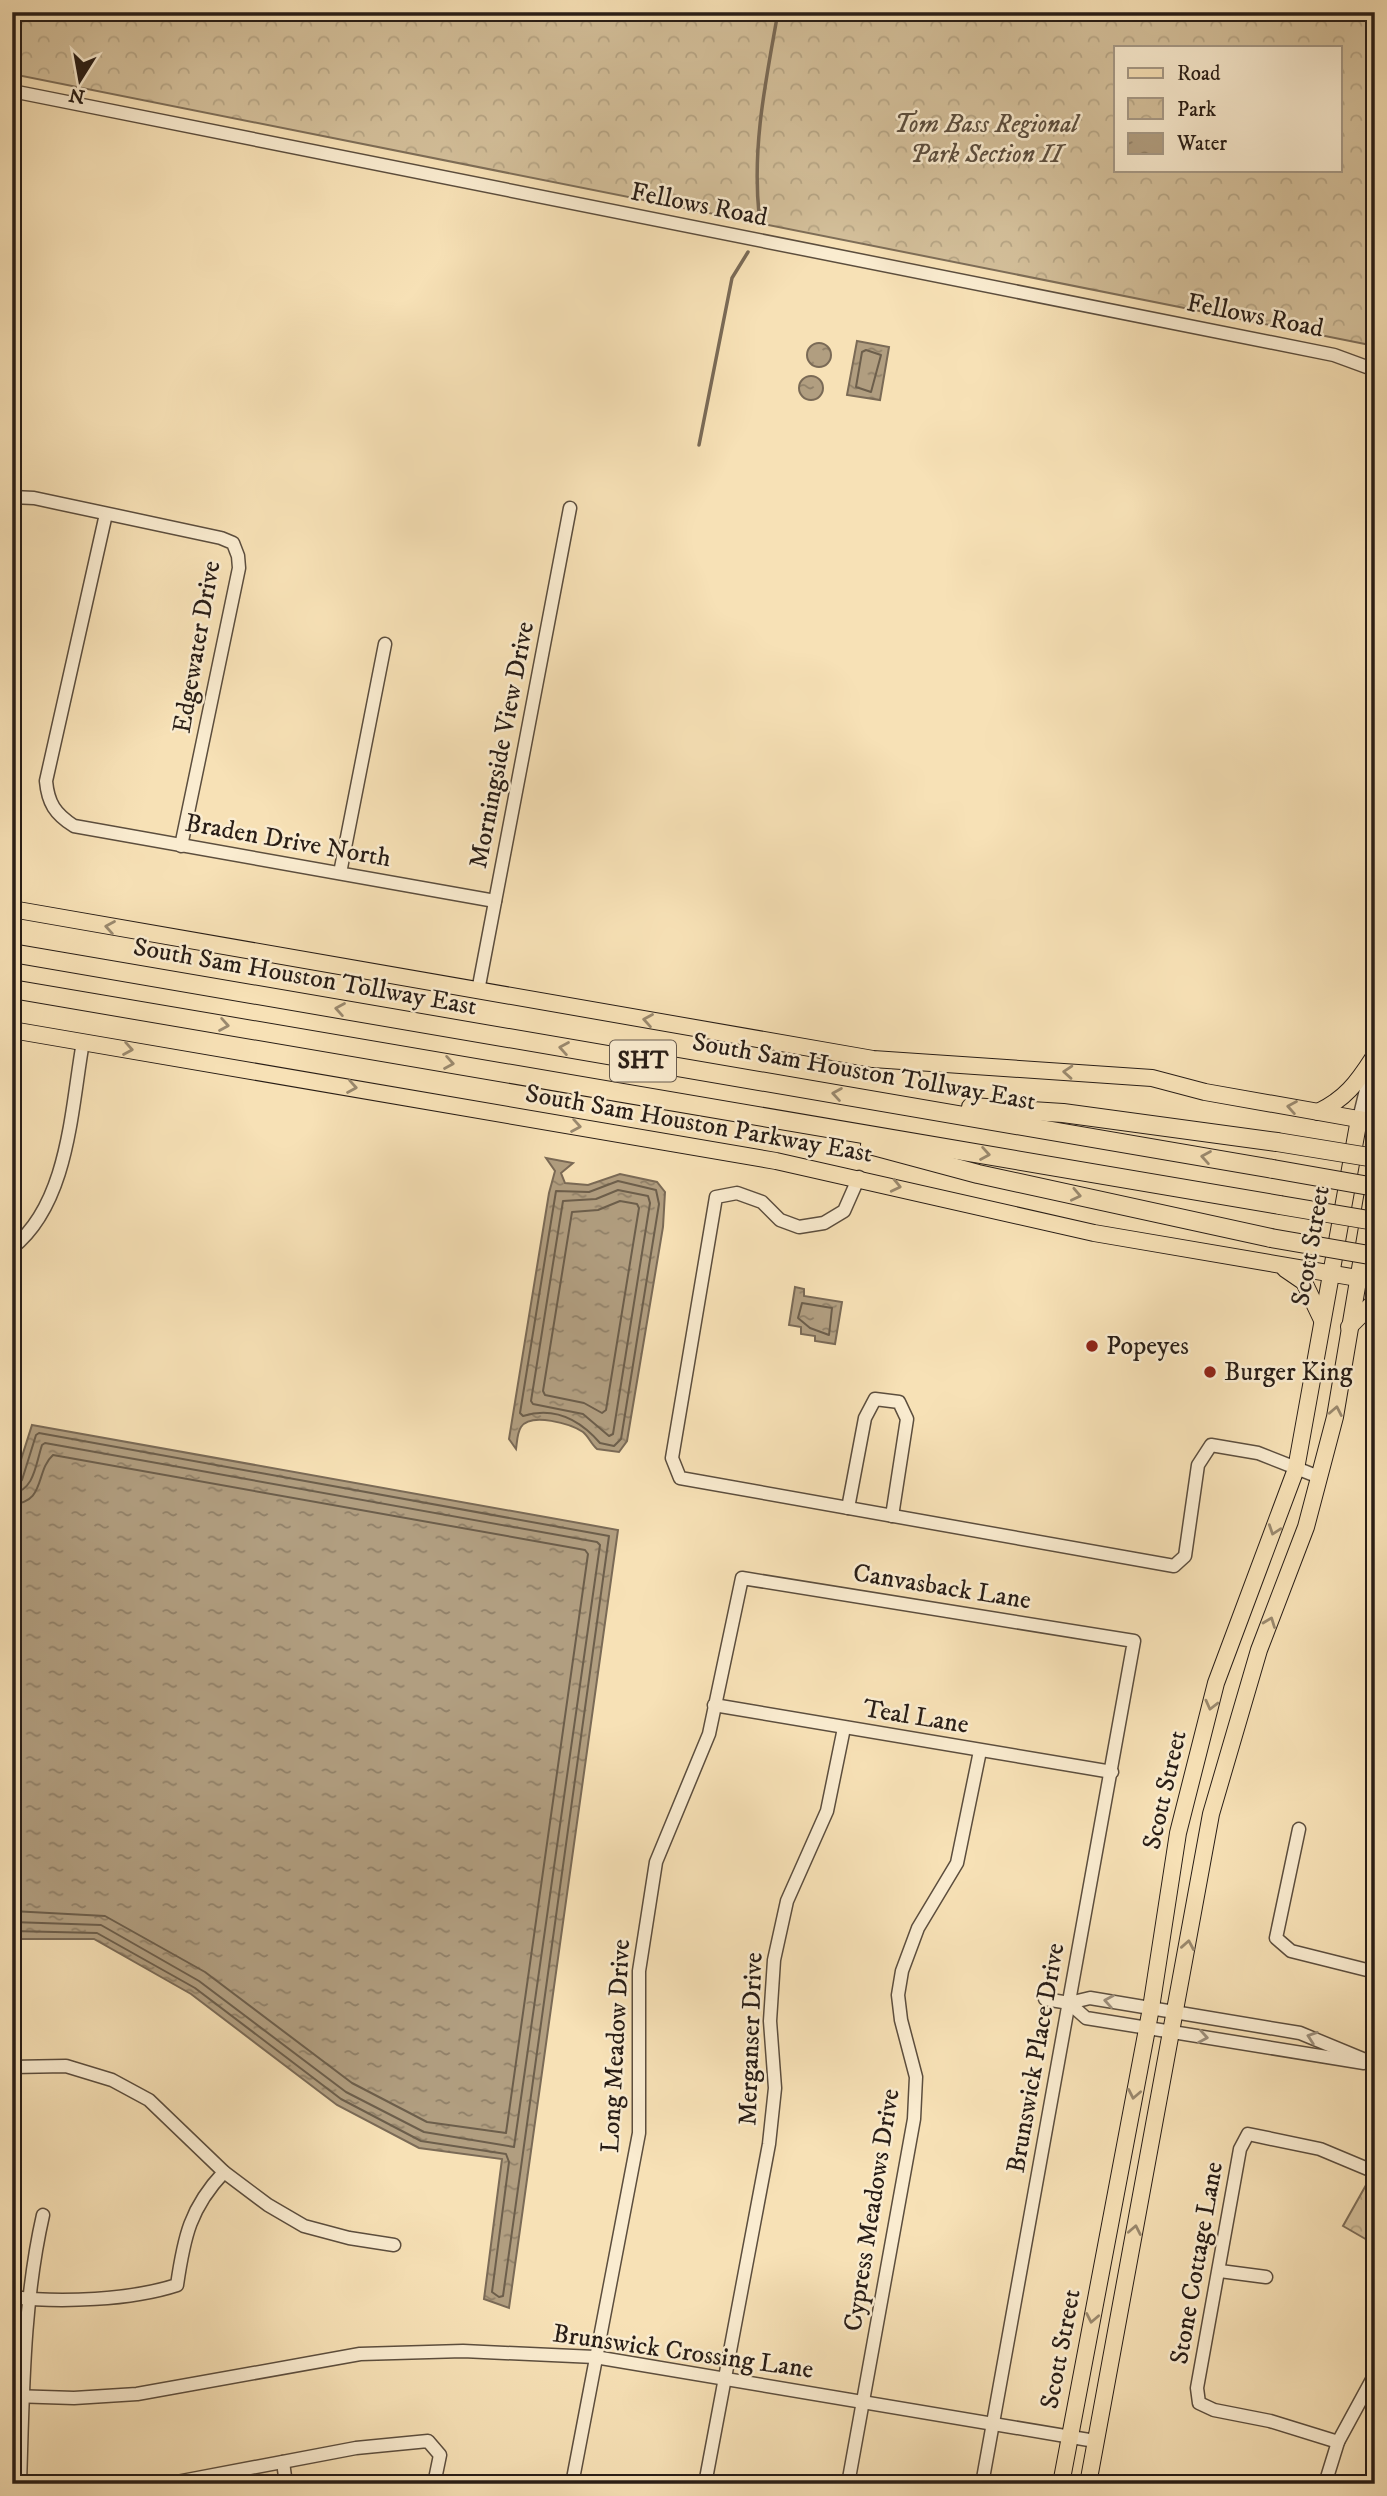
<svg xmlns="http://www.w3.org/2000/svg" width="1387" height="2496" viewBox="0 0 1387 2496" font-family="'IM FELL DW Pica',serif">
	<style>
		.park { fill: url(#park-crowns); stroke: #7e6e58; stroke-width: 2; fill-rule: evenodd }
		.water { fill: url(#water-ripples); stroke: #7a6a56; stroke-width: 2 }
		.lines { fill: none; stroke-linecap: round; stroke-linejoin: round }
		.shore { stroke: #6c5e4b; stroke-width: 2 }
		.stream { stroke: #7a6a56; stroke-width: 3.5 }
		.minor-casing { stroke: #5c4e3e; stroke-width: 15 }
		.major-casing { stroke: #281d16; stroke-width: 18 }
		.highway-casing { stroke: #281d16; stroke-width: 20 }
		.minor { stroke: #faecd0; stroke-width: 12 }
		.major { stroke: #f7e1b6; stroke-width: 16 }
		.highway { stroke: #f7e1b6; stroke-width: 18 }
		.highway-bridge-casing { stroke: #281d16; stroke-width: 20; stroke-linecap: butt }
		.highway-bridge { stroke: #f7e1b6; stroke-width: 18 }
		.oneway { stroke: #9a896e }
		.oneway2 { stroke: #9c8f7c }
		.poi-dot { fill: #8f2418; stroke: #faecd0; stroke-width: 2.5 }
		.labels { text-anchor: middle; dominant-baseline: central; stroke-width: 5; stroke-linejoin: round; paint-order: stroke }
		.shield { fill: #faecd0; stroke: #675b4e; stroke-width: 2 }
		.shield-label { font-size: 24px; font-weight: bold; fill: #281d16 }
		.park-label { font-size: 26px; font-style: italic; fill: #5c4e3e; stroke: #faecd0 }
		.street-label { font-size: 26px; fill: #281d16; stroke: #faecd0 }
		.poi-label { font-size: 26px; fill: #281d16; stroke: #faecd0; text-anchor: start }
	</style>
	<defs>
		<pattern id="park-crowns" width="20" height="18" patternUnits="userSpaceOnUse" patternTransform="scale(1.75)"><rect width="20" height="18" fill="#d4c09b"/><path d="M2 6a3 3 0 1 1 6 0M12 15a3 3 0 1 1 6 0" fill="none" stroke="#b6a585"/></pattern>
		<pattern id="water-ripples" width="26" height="14" patternUnits="userSpaceOnUse" patternTransform="scale(1.75)"><rect width="26" height="14" fill="#b19e80"/><path d="M2 4q2-2 4 0t4 0M15 11q2-2 4 0t4 0" fill="none" stroke="#908068"/></pattern>
	</defs>
	<rect width="100%" height="100%" fill="#f7e1b6"/>
	<filter id="stains"><feTurbulence type="fractalNoise" baseFrequency=".00286" numOctaves="4"/><feColorMatrix values="0 0 0 0 .2 0 0 0 0 .09 0 0 0 0 .02 0 0 0 .5 -.17"/></filter>
	<radialGradient id="worn" r=".72"><stop offset=".6" stop-color="#630" stop-opacity="0"/><stop offset="1" stop-color="#630" stop-opacity=".3"/></radialGradient>
	<g class="park">
		<path d="M12,12H1375V346L12,74ZM1116,47H1340V170H1116Z"/>
		<polygon points="1370,2178 1375,2182 1375,2232 1369,2241 1343,2226"/>
	</g>
	<g class="water">
		<polygon points="857,341 889,347 880,400 847,395"/>
		<circle cx="819" cy="355" r="12"/>
		<circle cx="811" cy="388" r="12"/>
		<path d="M546,1158L573,1163L561,1173L565,1183L588,1185L620,1174L657,1182L665,1192L663,1227L627,1441L619,1452L597,1449C591,1444 589,1437 583,1432C571,1424 531,1412 521,1427C517,1433 517,1443 516,1449L509,1439L549,1193L555,1171Z"/>
		<polygon points="795,1287 804,1289 804,1296 842,1302 835,1344 815,1341 815,1336 801,1334 801,1327 789,1325"/>
		<polygon points="32,1425 618,1530 509,2308 484,2299 502,2159 419,2148 337,2105 191,1994 94,1939 12,1939 12,1488"/>
	</g>
	<g class="lines">
		<g class="shore">
			<polygon points="866,350 881,355 871,392 856,387 862,352"/>
			<path d="M618,1181L656,1190L659,1204L621,1439L614,1446L600,1443C580,1420 555,1406 523,1416L520,1413L556,1191L589,1192Z"/>
			<polygon points="618,1190 648,1196 650,1203 613,1434 609,1436 583,1414 533,1404 531,1401 563,1201 596,1199"/>
			<polygon points="620,1201 637,1204 639,1208 606,1410 602,1413 584,1403 545,1395 543,1391 572,1212 598,1210"/>
			<polygon points="802,1303 832,1308 829,1335 810,1328 798,1318"/>
			<polyline points="12,1485 22,1480 36,1435 39,1433 609,1536 503,2296 499,2297 492,2292 509,2162 506,2154 421,2141 341,2099 195,1988 97,1933 12,1931"/>
			<path d="M12,1493C34,1492 36,1463 42,1445L45,1443L597,1542L600,1545L514,2147L424,2132L346,2092L199,1981L101,1925L12,1922"/>
			<path d="M12,1504C46,1503 35,1471 53,1455L585,1550L588,1554L506,2133L427,2122L352,2083L205,1972L105,1916L12,1911"/>
		</g>
		<g class="stream">
			<path d="M759,214C752,145 766,80 778,12"/>
			<polyline points="699,445 732,278 748,252"/>
		</g>
		<defs>
			<g id="minor">
				<polyline points="12,91 1334,355 1375,370"/>
				<polyline points="12,497 34,498 221,538 233,543 238,556 239,568 181,846"/>
				<path d="M106,514L46,781C48,803 55,814 74,826L495,901"/>
				<polyline points="340,873 385,644"/>
				<polyline points="478,991 570,508"/>
				<polyline points="1359,1119 1372,1065"/>
				<polyline points="859,1177 844,1211 824,1223 799,1227 780,1220 762,1202 737,1193 716,1197 672,1458 680,1478 1174,1566 1185,1556 1198,1465 1211,1445 1258,1453 1319,1477"/>
				<path d="M12,1248C69,1203 71,1109 83,1042"/>
				<polyline points="848,1508 865,1418 875,1399 899,1402 907,1419 892,1516"/>
				<polyline points="714,1705 1112,1772"/>
				<polyline points="1299,1829 1276,1938 1291,1951 1375,1972"/>
				<polyline points="1045,1999 1069,2003 1090,1998 1300,2033 1375,2064"/>
				<polyline points="1069,2003 1086,2018 1364,2063"/>
				<polyline points="12,2067 66,2066 112,2080 149,2100 224,2172 268,2205 304,2226 349,2238 394,2245"/>
				<polyline points="1220,2271 1266,2277"/>
				<path d="M12,2297C60,2303 131,2300 177,2285C184,2237 190,2208 224,2172"/>
				<polyline points="12,2396 74,2398 137,2394 360,2354 463,2351 595,2357 1095,2441"/>
				<polyline points="1338,2442 1270,2421 1214,2410 1199,2403 1197,2388 1240,2149 1248,2134 1320,2149 1375,2172"/>
				<polyline points="283,2462 286,2484"/>
				<path d="M20,2484C23,2394 23,2303 43,2215"/>
				<polyline points="166,2484 356,2448 428,2441 440,2455 434,2484"/>
				<polyline points="572,2484 639,2133 639,1971 656,1862 709,1734 742,1578 1134,1641 982,2484"/>
				<polyline points="705,2484 769,2144 775,2088 770,2021 774,1960 787,1901 827,1811 844,1728"/>
				<polyline points="848,2484 914,2119 916,2077 901,2020 898,1995 902,1971 918,1928 957,1863 980,1751"/>
				<polyline points="1325,2484 1338,2442 1375,2374"/>
			</g>
			<g id="major">
				<polyline points="12,909 873,1059 1152,1078 1205,1092 1375,1122"/>
				<polyline points="12,1030 776,1161 1094,1233 1375,1281"/>
				<path d="M1318,1112C1345,1099 1357,1083 1373,1058"/>
				<polyline points="1285,1269 1304,1282 1322,1320"/>
				<polyline points="1349,1327 1375,1301"/>
				<polyline points="1061,2484 1151,2008 1178,1833 1216,1683 1296,1469 1359,1119"/>
				<polyline points="1088,2484 1211,1814 1259,1650 1306,1527 1335,1417 1375,1180"/>
			</g>
			<g id="highway">
				<polyline points="12,953 1273,1169"/>
				<polyline points="12,989 1280,1205"/>
				<polyline points="971,1107 1063,1113 1277,1142"/>
				<polyline points="870,1145 978,1174 1271,1238"/>
			</g>
		</defs>
		<use href="#minor" class="minor-casing"/>
		<use href="#major" class="major-casing"/>
		<use href="#highway" class="highway-casing"/>
		<use href="#minor" class="minor"/>
		<use href="#major" class="major"/>
		<use href="#highway" class="highway"/>
		<defs>
			<g id="highway-bridge">
				<polyline points="1277,1142 1375,1158"/>
				<polyline points="1273,1169 1375,1187"/>
				<polyline points="1280,1205 1375,1221"/>
				<polyline points="1271,1238 1375,1256"/>
			</g>
		</defs>
		<use href="#highway-bridge" class="highway-bridge-casing"/>
		<use href="#highway-bridge" class="highway-bridge"/>
	</g>
	<defs><path id="oneway-chevron" d="M-2-3.5L2.5 0L-2 3.5" fill="none" stroke-width="1.6" stroke-linecap="round" stroke-linejoin="round" transform="scale(1.75)"/></defs>
	<g class="oneway">
		<use href="#oneway-chevron" transform="translate(110 927) rotate(-170)"/>
		<use href="#oneway-chevron" transform="translate(340 1009) rotate(-170)"/>
		<use href="#oneway-chevron" transform="translate(648 1020) rotate(-170)"/>
		<use href="#oneway-chevron" transform="translate(224 1025) rotate(10)"/>
		<use href="#oneway-chevron" transform="translate(564 1048) rotate(-170)"/>
		<use href="#oneway-chevron" transform="translate(128 1049) rotate(10)"/>
		<use href="#oneway-chevron" transform="translate(449 1063) rotate(10)"/>
		<use href="#oneway-chevron" transform="translate(1068 1072) rotate(-176)"/>
		<use href="#oneway-chevron" transform="translate(352 1087) rotate(10)"/>
		<use href="#oneway-chevron" transform="translate(837 1094) rotate(-171)"/>
		<use href="#oneway-chevron" transform="translate(1292 1107) rotate(-170)"/>
		<use href="#oneway-chevron" transform="translate(576 1126) rotate(10)"/>
		<use href="#oneway-chevron" transform="translate(985 1154) rotate(10)"/>
		<use href="#oneway-chevron" transform="translate(1206 1157) rotate(-170)"/>
		<use href="#oneway-chevron" transform="translate(896 1186) rotate(13)"/>
		<use href="#oneway-chevron" transform="translate(1076 1195) rotate(12)"/>
		<use href="#oneway-chevron" transform="translate(1336 1411) rotate(-79)"/>
		<use href="#oneway-chevron" transform="translate(1274 1530) rotate(109)"/>
		<use href="#oneway-chevron" transform="translate(1270 1622) rotate(-69)"/>
		<use href="#oneway-chevron" transform="translate(1211 1705) rotate(104)"/>
		<use href="#oneway-chevron" transform="translate(1188 1945) rotate(-80)"/>
		<use href="#oneway-chevron" transform="translate(1134 2094) rotate(101)"/>
		<use href="#oneway-chevron" transform="translate(1135 2230) rotate(-79)"/>
		<use href="#oneway-chevron" transform="translate(1092 2318) rotate(101)"/>
	</g>
	<g class="oneway2">
		<use href="#oneway-chevron" transform="translate(1109 2001) rotate(-170)"/>
		<use href="#oneway-chevron" transform="translate(1203 2037) rotate(10)"/>
		<use href="#oneway-chevron" transform="translate(1312 2037) rotate(-161)"/>
	</g>
	<g class="poi-dot">
		<circle cx="1092" cy="1346" r="7"/>
		<circle cx="1210" cy="1372" r="7"/>
	</g>
	<g class="labels">
		<rect class="shield" x="610" y="1040.5" width="66" height="41" rx="5"/>
		<g class="shield-label">
			<text x="643" y="1061">SHT</text>
		</g>
		<g class="park-label">
			<text x="986" y="124">Tom Bass Regional<tspan x="986" dy="30">Park Section II</tspan></text>
		</g>
		<g class="street-label">
			<text transform="translate(699 205) rotate(11)">Fellows Road</text>
			<text transform="translate(1255 316) rotate(11)">Fellows Road</text>
			<text transform="translate(197 647) rotate(-80)">Edgewater Drive</text>
			<text transform="translate(502 745) rotate(-79)">Morningside View Drive</text>
			<text transform="translate(288 841) rotate(10)">Braden Drive North</text>
			<text transform="translate(305 977) rotate(10)">South Sam Houston Tollway East</text>
			<text transform="translate(864 1072) rotate(10)">South Sam Houston Tollway East</text>
			<text transform="translate(699 1124) rotate(10)">South Sam Houston Parkway East</text>
			<text transform="translate(1311 1246) rotate(-80)">Scott Street</text>
			<text transform="translate(942 1587) rotate(9)">Canvasback Lane</text>
			<text transform="translate(916 1717) rotate(9)">Teal Lane</text>
			<text transform="translate(1165 1790) rotate(-77)">Scott Street</text>
			<text transform="translate(751 2039) rotate(-88)">Merganser Drive</text>
			<text transform="translate(616 2046) rotate(-87)">Long Meadow Drive</text>
			<text transform="translate(1036 2058) rotate(-80)">Brunswick Place Drive</text>
			<text transform="translate(872 2210) rotate(-81)">Cypress Meadows Drive</text>
			<text transform="translate(1197 2263) rotate(-80)">Stone Cottage Lane</text>
			<text transform="translate(1061 2349) rotate(-79)">Scott Street</text>
			<text transform="translate(683 2352) rotate(8)">Brunswick Crossing Lane</text>
		</g>
		<g class="poi-label">
			<text x="1106" y="1346">Popeyes</text>
			<text x="1224" y="1372">Burger King</text>
		</g>
	</g>
	<rect width="1387" height="2496" fill="none" stroke="#f7e1b6" stroke-width="42"/>
	<rect x="14" y="14" width="1359" height="2468" fill="none" stroke="#281d16" stroke-width="3.5"/>
	<rect x="21" y="21" width="1345" height="2454" fill="none" stroke="#281d16" stroke-width="2"/>
	<rect x="1114" y="46" width="228" height="126" fill="#faecd0" stroke="#a69986" stroke-width="2"/>
	<rect x="1128" y="68" width="35" height="10" fill="#f7e1b6" stroke="#a69986" stroke-width="2"/>
	<text x="1177" y="80" font-size="21" fill="#281d16">Road</text>
	<rect x="1128" y="98" width="35" height="21" fill="url(#park-crowns)" stroke="#a69986" stroke-width="2"/>
	<text x="1177" y="116" font-size="21" fill="#281d16">Park</text>
	<rect x="1128" y="133" width="35" height="21" fill="url(#water-ripples)" stroke="#a69986" stroke-width="2"/>
	<text x="1177" y="150" font-size="21" fill="#281d16">Water</text>
	<g transform="translate(80 80) rotate(191)" stroke="#faecd0" stroke-width="5" paint-order="stroke">
	<path d="M0-5L12 26L0 18L-12 26Z" fill="#281d16"/>
	<text y="-10" font-size="19" font-weight="bold" text-anchor="middle" fill="#281d16">N</text>
	</g>
	<rect width="100%" height="100%" filter="url(#stains)"/>
	<rect width="100%" height="100%" fill="url(#worn)"/>
</svg>
